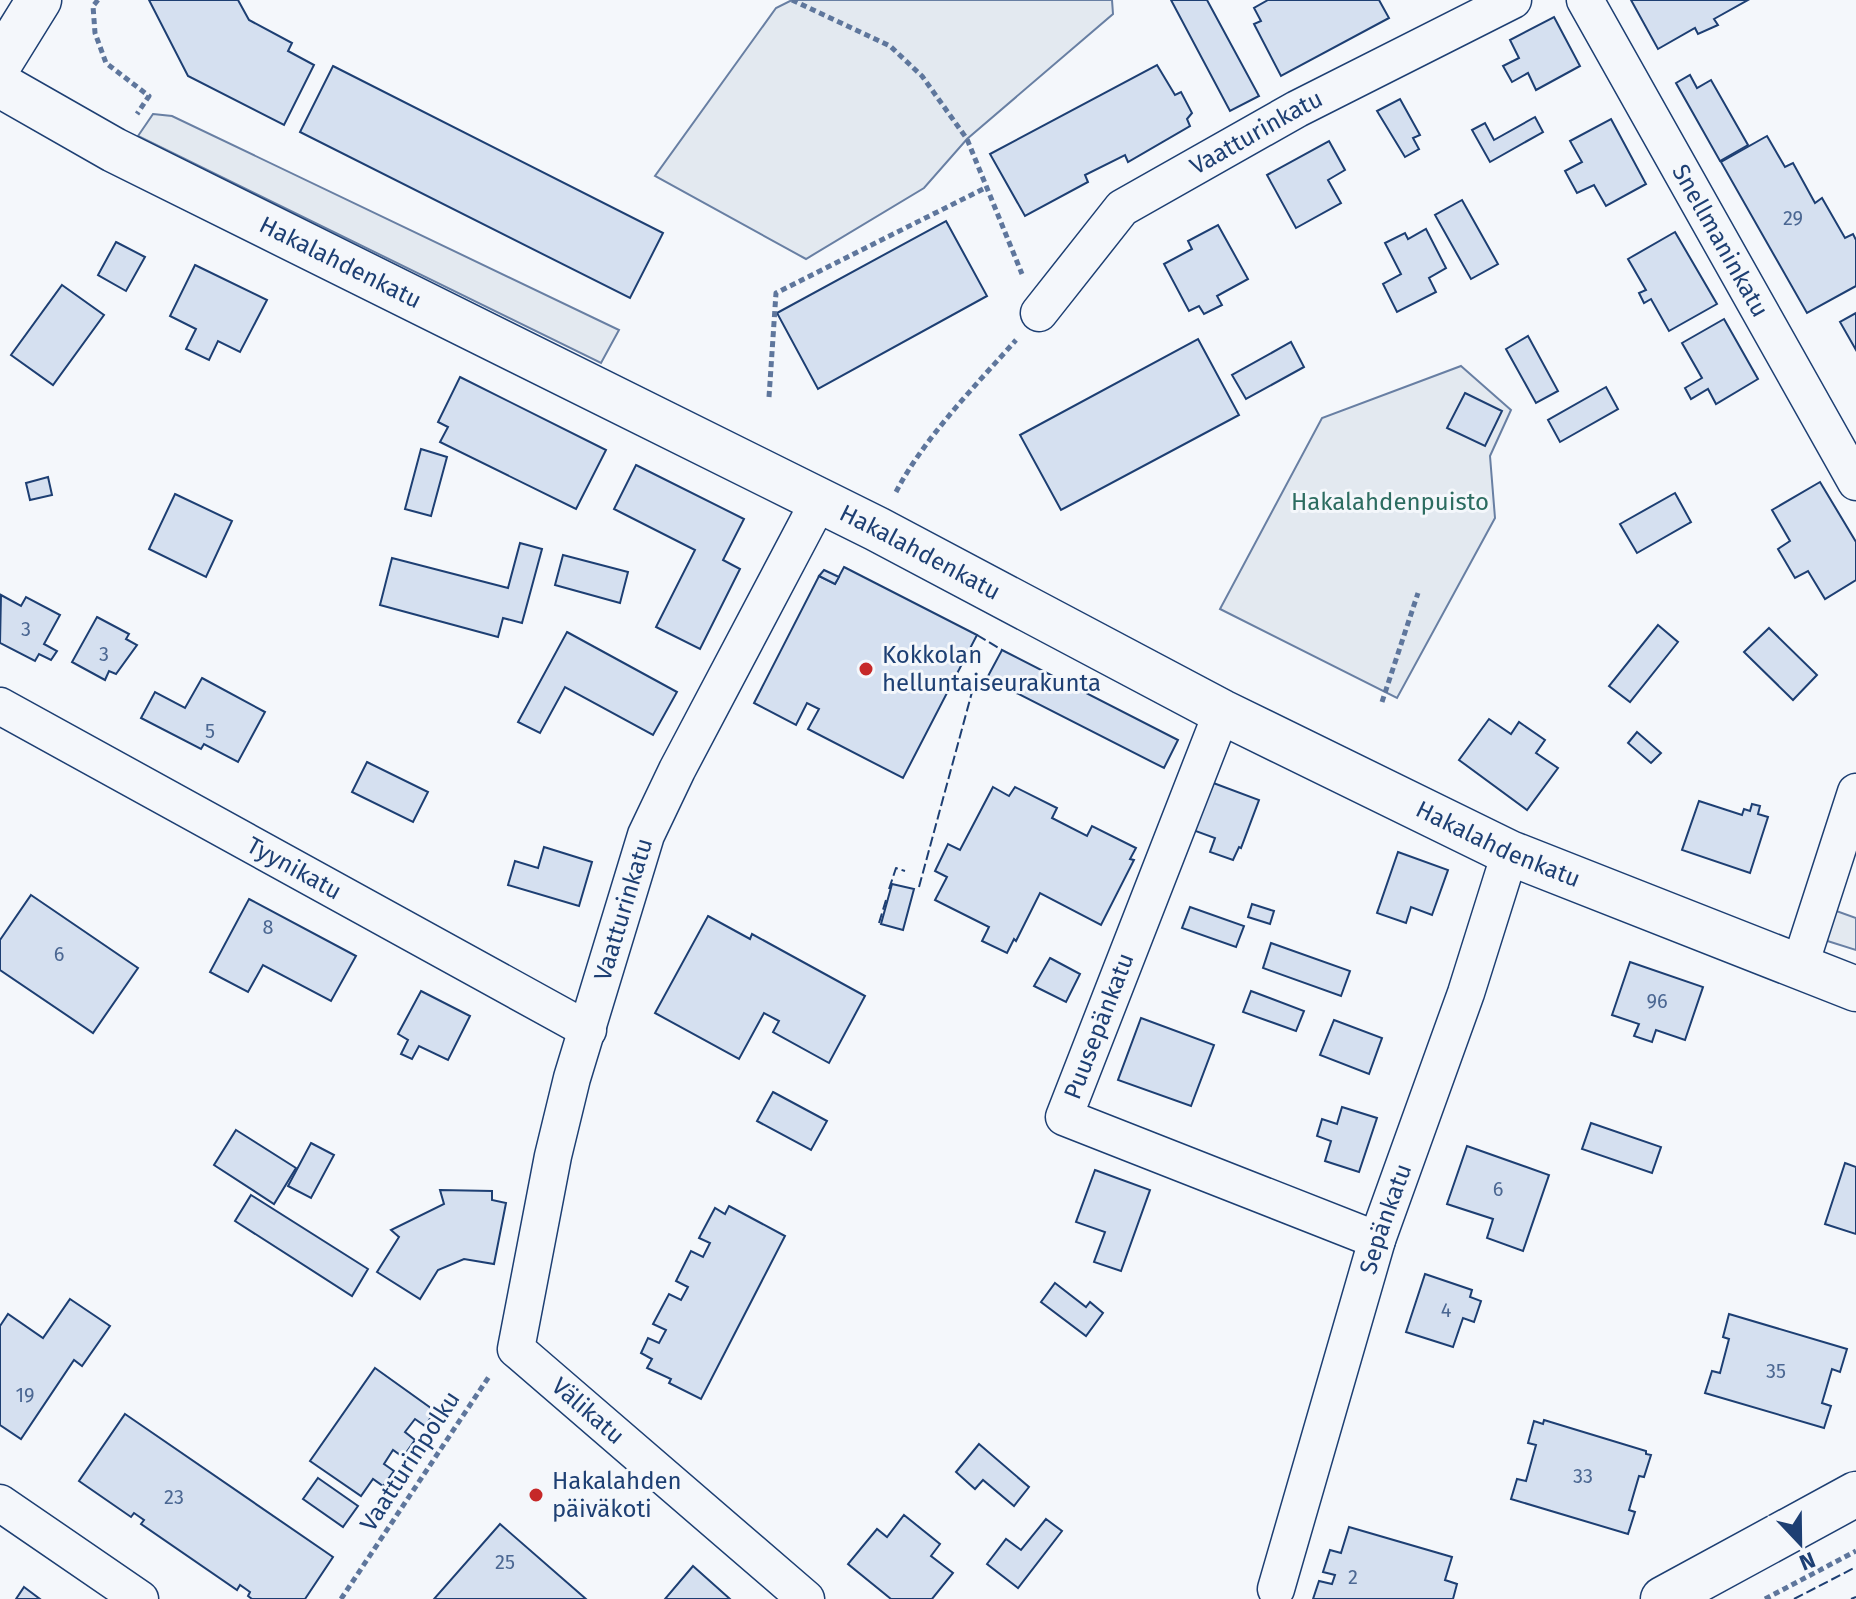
<svg xmlns="http://www.w3.org/2000/svg" width="1856" height="1599" viewBox="0 0 1856 1599" font-family="'Fira Sans',sans-serif">
	<style>
		.green { fill: #e3e9f0; stroke: #687fa3; stroke-width: 2 }
		.building { fill: #d5e0f0; stroke: #1d3f73; stroke-width: 2 }
		.lines { fill: none; stroke-linecap: round; stroke-linejoin: round }
		.street-casing { stroke: #1d3f73; stroke-width: 39 }
		.secondary-casing { stroke: #1d3f73; stroke-width: 47 }
		.path { stroke: #5e769c; stroke-width: 5; stroke-dasharray: 6 4; stroke-linecap: butt }
		.street { stroke: #f4f7fb; stroke-width: 36 }
		.secondary { stroke: #f4f7fb; stroke-width: 44 }
		.fence { stroke: #1d3f73; stroke-width: 2; stroke-dasharray: 10 4; stroke-linecap: butt }
		.poi-dot { fill: #c62828; stroke: #f4f7fb; stroke-width: 3 }
		.labels { text-anchor: middle; dominant-baseline: central; stroke-width: 6; stroke-linejoin: round; paint-order: stroke }
		.number-label { font-size: 20px; fill: #4b6792 }
		.street-label { font-size: 24px; fill: #1d3f73; stroke: #f4f7fb }
		.park-label { font-size: 24px; fill: #2c6c60; stroke: #f4f7fb }
		.poi-label { font-size: 24px; fill: #1d3f73; stroke: #f4f7fb; text-anchor: start }
	</style>
	<rect width="100%" height="100%" fill="#f4f7fb"/>
	<g class="green">
		<polygon points="792,0 1112,0 1113,14 967,139 924,188 806,259 655,176 776,8"/>
		<polygon points="153,114 172,116 619,330 601,363 138,136"/>
		<polygon points="1461,366 1511,410 1490,456 1495,518 1397,698 1220,609 1322,418"/>
		<polygon points="1828,908 1856,918 1856,950 1818,938"/>
	</g>
	<g class="building">
		<polygon points="149,0 238,0 249,20 292,43 288,51 314,65 284,125 188,76"/>
		<polygon points="1171,0 1207,0 1259,96 1230,111"/>
		<polygon points="1268,0 1379,0 1389,18 1281,76 1254,24 1261,21 1254,8"/>
		<polygon points="1631,0 1748,0 1714,19 1718,25 1698,34 1695,28 1658,49"/>
		<polygon points="1554,17 1580,66 1536,90 1528,73 1512,82 1503,66 1519,58 1510,40"/>
		<polygon points="1157,65 1175,95 1181,92 1192,113 1187,119 1190,126 1128,162 1125,155 1085,175 1088,182 1025,216 990,154"/>
		<polygon points="333,66 663,233 630,298 300,132"/>
		<polygon points="1690,75 1697,88 1711,80 1748,145 1720,161 1676,83"/>
		<polygon points="1400,99 1420,135 1413,138 1419,149 1405,157 1377,111"/>
		<polygon points="1535,117 1543,132 1490,162 1472,130 1485,123 1494,140"/>
		<polygon points="1611,119 1646,184 1606,206 1594,185 1577,193 1565,171 1582,162 1570,141"/>
		<polygon points="1767,136 1785,167 1793,163 1815,203 1822,198 1845,238 1853,234 1856,240 1856,286 1807,313 1721,162"/>
		<polygon points="1329,141 1345,170 1328,180 1341,203 1296,228 1267,175"/>
		<polygon points="1462,200 1498,264 1471,279 1435,215"/>
		<polygon points="946,221 987,296 818,389 777,313"/>
		<polygon points="1218,225 1248,279 1217,296 1222,305 1204,314 1199,306 1189,311 1164,264 1192,249 1188,241"/>
		<polygon points="1426,229 1446,268 1429,278 1436,292 1397,312 1383,284 1401,274 1385,243 1405,233 1408,239"/>
		<polygon points="1675,232 1717,304 1669,331 1651,299 1644,303 1639,293 1646,290 1628,259"/>
		<polygon points="116,242 145,257 126,291 98,275"/>
		<polygon points="195,265 267,300 240,352 218,341 209,360 186,349 196,329 170,316"/>
		<polygon points="62,285 104,315 53,385 11,355"/>
		<polygon points="1856,313 1856,350 1840,322"/>
		<polygon points="1724,319 1758,379 1716,404 1708,389 1691,399 1685,388 1702,378 1682,343"/>
		<polygon points="1528,336 1558,391 1536,403 1506,349"/>
		<polygon points="1198,339 1239,415 1061,510 1020,435"/>
		<polygon points="1291,342 1304,367 1246,399 1232,375"/>
		<polygon points="460,377 606,450 576,509 440,442 448,427 438,422"/>
		<polygon points="1606,387 1618,409 1560,442 1548,420"/>
		<polygon points="1465,393 1502,411 1485,446 1447,428"/>
		<polygon points="421,449 447,457 431,516 405,509"/>
		<polygon points="636,465 744,519 723,560 740,569 700,649 656,627 695,550 614,509"/>
		<polygon points="48,477 52,495 30,500 26,483"/>
		<polygon points="1820,482 1856,542 1856,580 1825,599 1808,571 1795,578 1778,549 1790,541 1772,510"/>
		<polygon points="1675,493 1691,522 1637,553 1620,524"/>
		<polygon points="175,494 232,521 206,577 149,549"/>
		<polygon points="520,543 542,549 522,623 503,618 498,637 380,605 392,558 508,588"/>
		<polygon points="563,555 628,572 620,603 555,585"/>
		<polygon points="844,567 977,635 903,778 808,729 819,709 807,703 796,725 754,703 819,576 835,584"/>
		<polygon points="824,570 839,577 835,584 819,576"/>
		<polygon points="1,595 21,606 26,597 60,615 44,644 57,651 51,660 39,654 35,661 0,643"/>
		<polygon points="97,617 129,634 126,639 137,645 116,674 109,671 105,680 72,662"/>
		<polygon points="1658,625 1678,642 1630,702 1609,686"/>
		<polygon points="1769,628 1817,675 1793,700 1744,652"/>
		<polygon points="567,632 677,692 653,735 565,687 540,733 518,722"/>
		<polygon points="1002,650 1178,740 1164,768 987,678"/>
		<polygon points="202,678 265,712 238,762 204,744 201,749 141,718 155,692 185,708"/>
		<polygon points="1489,719 1511,734 1519,722 1545,740 1536,753 1558,768 1527,810 1459,760"/>
		<polygon points="1637,732 1661,753 1651,763 1628,743"/>
		<polygon points="367,762 428,792 413,822 352,792"/>
		<polygon points="1208,781 1259,800 1241,848 1239,847 1233,860 1210,852 1215,838 1190,829"/>
		<polygon points="993,787 1009,796 1015,787 1057,808 1052,818 1087,836 1092,826 1136,848 1130,859 1134,860 1101,925 1040,893 1016,941 1014,939 1007,953 982,941 989,927 935,900 947,877 935,871 948,844 960,850"/>
		<polygon points="1699,801 1742,815 1744,809 1750,811 1752,804 1760,806 1758,814 1768,817 1750,873 1682,850"/>
		<polygon points="544,847 592,862 579,906 508,885 515,861 538,868"/>
		<polygon points="1398,852 1448,870 1432,915 1411,907 1406,923 1377,913"/>
		<polygon points="892,884 914,889 903,930 881,924"/>
		<polygon points="31,895 138,968 93,1033 0,970 0,940"/>
		<polygon points="249,899 356,956 331,1001 263,965 248,992 210,972"/>
		<polygon points="1252,904 1274,911 1270,924 1248,917"/>
		<polygon points="1190,907 1244,926 1236,947 1182,928"/>
		<polygon points="708,916 750,939 752,934 865,996 829,1063 773,1032 779,1021 764,1013 739,1059 655,1013"/>
		<polygon points="1271,943 1350,971 1341,996 1263,968"/>
		<polygon points="1050,958 1080,974 1066,1002 1034,986"/>
		<polygon points="1630,962 1703,987 1685,1040 1656,1030 1652,1042 1634,1036 1639,1024 1612,1015"/>
		<polygon points="421,991 470,1016 448,1060 419,1046 412,1059 401,1054 408,1040 398,1034"/>
		<polygon points="1251,991 1304,1011 1296,1031 1243,1012"/>
		<polygon points="1141,1018 1214,1045 1191,1106 1118,1080"/>
		<polygon points="1334,1020 1382,1038 1369,1074 1320,1055"/>
		<polygon points="773,1092 827,1121 811,1150 757,1121"/>
		<polygon points="1342,1107 1377,1118 1359,1172 1325,1161 1331,1141 1317,1136 1322,1119 1337,1124"/>
		<polygon points="1591,1123 1661,1147 1652,1173 1582,1149"/>
		<polygon points="236,1130 296,1168 274,1204 214,1165"/>
		<polygon points="311,1143 334,1155 311,1198 288,1186"/>
		<polygon points="1467,1146 1549,1175 1523,1251 1487,1238 1493,1219 1447,1204"/>
		<polygon points="1845,1163 1856,1167 1856,1234 1825,1224"/>
		<polygon points="1095,1170 1150,1190 1121,1271 1094,1262 1105,1232 1076,1222"/>
		<polygon points="440,1190 492,1191 492,1200 506,1203 494,1264 464,1259 438,1270 420,1299 377,1272 399,1237 391,1230 444,1204"/>
		<polygon points="251,1195 368,1269 352,1296 235,1221"/>
		<polygon points="729,1206 785,1236 701,1399 669,1383 671,1379 647,1368 652,1359 641,1353 648,1338 659,1343 666,1330 653,1324 669,1294 681,1300 688,1287 676,1281 691,1251 703,1257 710,1243 699,1238 715,1208 725,1214"/>
		<polygon points="1425,1274 1472,1290 1470,1297 1481,1301 1474,1322 1463,1318 1453,1347 1406,1332"/>
		<polygon points="1055,1283 1086,1307 1090,1302 1103,1313 1086,1336 1041,1302"/>
		<polygon points="70,1299 110,1326 82,1366 74,1360 21,1439 0,1425 0,1326 8,1314 43,1338"/>
		<polygon points="1729,1314 1847,1349 1840,1372 1832,1369 1822,1403 1831,1406 1824,1428 1705,1393 1712,1371 1720,1373 1729,1339 1723,1337"/>
		<polygon points="375,1368 435,1411 425,1426 415,1419 405,1432 415,1440 403,1457 393,1450 384,1464 394,1471 383,1486 373,1479 361,1496 310,1461"/>
		<polygon points="125,1414 333,1557 305,1599 252,1599 248,1596 250,1592 240,1585 237,1590 141,1524 144,1520 134,1513 131,1517 79,1481"/>
		<polygon points="1544,1420 1646,1451 1646,1454 1651,1455 1644,1477 1639,1476 1629,1510 1635,1512 1628,1534 1511,1499 1517,1479 1526,1481 1536,1445 1528,1443 1534,1421 1543,1424"/>
		<polygon points="979,1444 1029,1487 1014,1506 983,1480 975,1489 956,1472"/>
		<polygon points="318,1478 358,1506 343,1527 303,1499"/>
		<polygon points="904,1515 940,1544 931,1556 953,1573 932,1599 891,1599 848,1564 877,1529 887,1537"/>
		<polygon points="1046,1519 1062,1531 1018,1588 987,1564 1006,1539 1021,1550"/>
		<polygon points="500,1524 586,1599 434,1599"/>
		<polygon points="1349,1527 1452,1557 1445,1580 1457,1584 1453,1599 1313,1599 1319,1581 1332,1584 1335,1575 1323,1572 1330,1550 1341,1553"/>
		<polygon points="693,1566 730,1599 665,1599"/>
		<polygon points="24,1587 40,1599 16,1599"/>
	</g>
	<g class="lines">
		<defs>
			<g id="street">
				<path id="s1" d="M1585,0L1856,482"/>
				<path id="s2" d="M1039,313L1122,208L1297,109L1513,0"/>
				<path id="s3" d="M0,706L588,1030"/>
				<polyline points="1222,712 1064,1117 1377,1240"/>
				<polyline points="1799,968 1856,792"/>
				<polyline points="0,1503 140,1599"/>
				<path id="s4" d="M1276,1589L1377,1240L1466,993L1510,853"/>
				<path id="s5" d="M806,1599L516,1349L553,1156L572,1078L646,835L677,770L819,501"/>
			</g>
			<g id="secondary">
				<polyline points="0,63 39,0"/>
				<path id="s6" d="M0,85L114,150L877,529L1222,712L1510,853L1856,989"/>
				<polyline points="1663,1599 1856,1494"/>
			</g>
		</defs>
		<use href="#street" class="street-casing"/>
		<use href="#secondary" class="secondary-casing"/>
		<g class="path">
			<polyline points="98,0 93,6 95,33 106,63 149,96 137,114"/>
			<polyline points="792,0 890,46 922,76 967,139 1022,274"/>
			<polyline points="769,397 776,293 987,187"/>
			<path d="M896,492C924,438 976,385 1016,340"/>
			<polyline points="1382,702 1418,593"/>
			<polyline points="341,1599 490,1375"/>
			<polyline points="1765,1599 1856,1551"/>
		</g>
		<use href="#street" class="street"/>
		<use href="#secondary" class="secondary"/>
		<g class="fence">
			<polyline points="977,635 1002,650"/>
			<polyline points="919,887 975,681"/>
			<polyline points="889,889 896,868 905,871"/>
			<polyline points="879,923 886,900"/>
			<polyline points="1794,1599 1856,1567"/>
			<polyline points="1851,1599 1856,1597"/>
		</g>
	</g>
	<g class="poi-dot">
		<circle cx="866" cy="669" r="8"/>
		<circle cx="536" cy="1495" r="8"/>
	</g>
	<g class="labels">
		<g class="number-label">
			<text x="1793" y="218">29</text>
			<text x="26" y="629">3</text>
			<text x="104" y="654">3</text>
			<text x="210" y="731">5</text>
			<text x="268" y="927">8</text>
			<text x="59" y="954">6</text>
			<text x="1657" y="1001">96</text>
			<text x="1498" y="1189">6</text>
			<text x="1446" y="1310">4</text>
			<text x="1776" y="1371">35</text>
			<text x="25" y="1395">19</text>
			<text x="1583" y="1476">33</text>
			<text x="174" y="1497">23</text>
			<text x="505" y="1562">25</text>
			<text x="1353" y="1577">2</text>
		</g>
		<g class="street-label">
			<text stroke="none"><textPath href="#s2" startOffset="288">Vaatturinkatu</textPath></text>
			<text stroke="none"><textPath href="#s1" startOffset="276">Snellmaninkatu</textPath></text>
			<text stroke="none"><textPath href="#s6" startOffset="384">Hakalahdenkatu</textPath></text>
			<text stroke="none"><textPath href="#s6" startOffset="1032">Hakalahdenkatu</textPath></text>
			<text stroke="none"><textPath href="#s6" startOffset="1680">Hakalahdenkatu</textPath></text>
			<text stroke="none"><textPath href="#s3" startOffset="336">Tyynikatu</textPath></text>
			<text stroke="none"><textPath href="#s5" startOffset="836">Vaatturinkatu</textPath></text>
			<text transform="translate(1099 1026) rotate(-69)">Puusepänkatu</text>
			<text stroke="none"><textPath href="#s4" startOffset="386">Sepänkatu</textPath></text>
			<text transform="translate(588 1411) rotate(41)">Välikatu</text>
			<text transform="translate(410 1461) rotate(-57)">Vaatturinpolku</text>
		</g>
		<g class="park-label">
			<text x="1390" y="502">Hakalahdenpuisto</text>
		</g>
		<g class="poi-label">
			<text x="882" y="655">Kokkolan<tspan x="882" dy="28">helluntaiseurakunta</tspan></text>
			<text x="552" y="1481">Hakalahden<tspan x="552" dy="28">päiväkoti</tspan></text>
		</g>
	</g>
	<g transform="translate(1800 1543) rotate(158)" stroke="#f4f7fb" stroke-width="6" paint-order="stroke">
	<path d="M0-6L14 30L0 20L-14 30Z" fill="#1d3f73"/>
	<text y="-12" font-size="22" font-weight="bold" text-anchor="middle" fill="#1d3f73">N</text>
	</g>
</svg>
